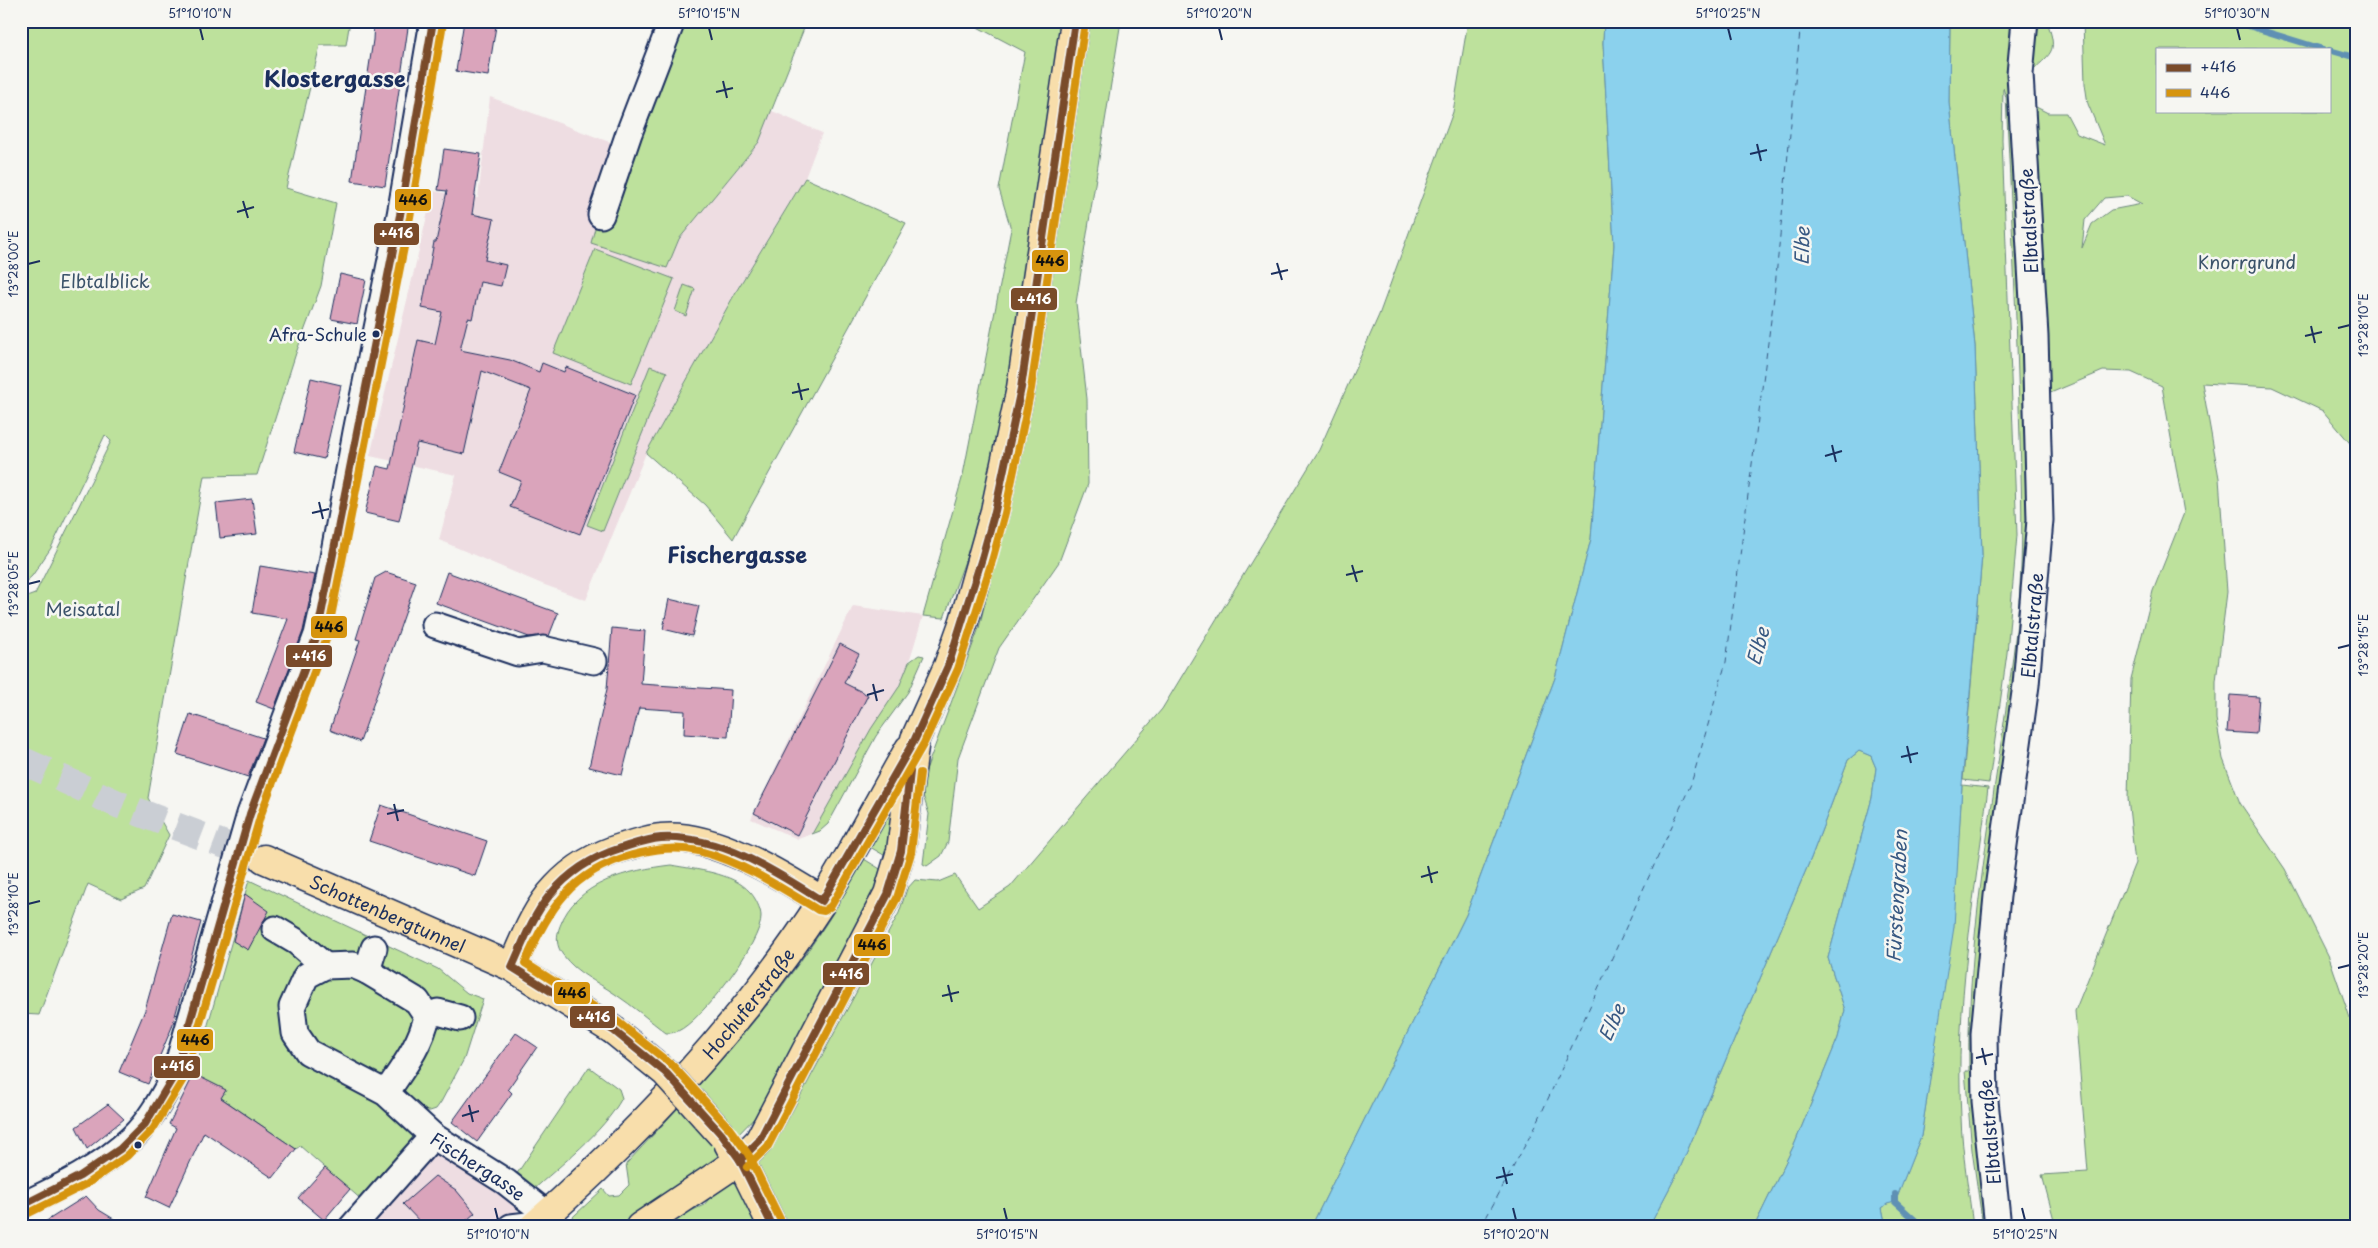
<svg xmlns="http://www.w3.org/2000/svg" width="2378" height="1248" viewBox="0 0 2378 1248" font-family="'Playpen Sans',sans-serif">
	<style>
		.built { fill: #eedde2 }
		.green { fill: #bde19c; stroke: #6c887d; fill-rule: evenodd }
		.water { fill: #8bd1ed; stroke: #5e90b4 }
		.lines { fill: none; stroke-linecap: round; stroke-linejoin: round }
		.stream { stroke: #5e90b4; stroke-width: 6 }
		.ferry { stroke: #375882; stroke-width: 1; stroke-dasharray: 6 5; stroke-linecap: butt }
		.building { fill: #daa4bb; stroke: #1b2f5e }
		.major-tunnel { stroke: #caced4; stroke-width: 28; stroke-dasharray: 28 14; stroke-linecap: butt }
		.minor-casing { stroke: #1b2f5e; stroke-width: 29 }
		.major-casing { stroke: #1b2f5e; stroke-width: 31 }
		.minor { stroke: #f6f6f2; stroke-width: 25 }
		.major { stroke: #f8deab; stroke-width: 28 }
		.major-bridge-casing { stroke: #1b2f5e; stroke-width: 31; stroke-linecap: butt }
		.major-bridge { stroke: #f8deab; stroke-width: 28 }
		.bus-1-casing { stroke: #f6f6f2; stroke-width: 11 }
		.bus-2-casing { stroke: #f6f6f2; stroke-width: 11 }
		.bus-1 { stroke: #7a4b2a; stroke-width: 8 }
		.bus-2 { stroke: #d6940e; stroke-width: 8 }
		.ticks { fill: none; stroke: #1b2f5e; stroke-width: 2 }
		.bus-dot { fill: #1b2f5e; stroke: #f6f6f2; stroke-width: 2 }
		.labels { text-anchor: middle; dominant-baseline: central; stroke-width: 5; stroke-linejoin: round; paint-order: stroke }
		.bus-label { font-size: 17px; fill: #1b2f5e; stroke: #f6f6f2; text-anchor: end }
		.street-label { font-size: 18px; fill: #1b2f5e; stroke: #f6f6f2 }
		.park-label { font-size: 18px; fill: #3b536a; stroke: #f6f6f2 }
		.water-label { font-size: 19px; font-style: italic; fill: #375882; stroke: #f6f6f2 }
		.district-label { font-size: 22px; font-weight: bold; fill: #1b2f5e; stroke: #f6f6f2 }
		.line-badge { stroke: #f6f6f2; stroke-width: 2 }
		.badge-label { font-size: 14px; text-anchor: middle; font-weight: bold; fill: #fff }
		.pale-badge-label { font-size: 14px; text-anchor: middle; font-weight: bold; fill: #111 }
		.neatline { fill: none; stroke: #1b2f5e; stroke-width: 2 }
		.ticks-label { font-size: 12px; text-anchor: middle; fill: #1b2f5e }
	</style>
	<rect width="100%" height="100%" fill="#f6f6f2"/>
	<filter id="ink" filterUnits="userSpaceOnUse"><feTurbulence type="fractalNoise" baseFrequency=".02" numOctaves="2"/><feDisplacementMap in="SourceGraphic" scale="10" xChannelSelector="R" yChannelSelector="G"/><feConvolveMatrix kernelMatrix="1 2 1 2 8 2 1 2 1" color-interpolation-filters="sRGB"/></filter>
	<g filter="url(#ink)">
		<g class="built">
			<polygon points="490,97 612,143 667,268 679,239 759,142 770,110 822,133 805,178 737,290 646,453 586,600 542,584 439,540 456,475 370,456 433,191 478,198"/>
			<polygon points="853,606 923,616 909,662 899,687 812,834 798,839 751,819"/>
			<polygon points="438,1145 519,1207 507,1227 365,1227"/>
		</g>
		<g class="green">
			<polygon points="21,21 350,21 346,45 320,45 286,188 336,203 321,286 296,353 257,475 204,476 148,798 169,835 144,889 121,899 88,884 39,1015 21,1014 21,599 35,594 111,441 105,435 51,548 32,576 21,586"/>
			<polygon points="661,21 807,21 759,142 679,239 667,268 591,243 616,151 612,143"/>
			<polygon points="966,21 1064,21 1046,146 990,493 944,618 923,616 963,475 1011,229 999,189 1025,52"/>
			<polygon points="1090,21 1121,21 1076,303 1087,399 1088,484 1059,562 999,648 958,758 948,842 941,856 927,866 923,864 929,814 920,786 979,628 1033,397"/>
			<polygon points="1468,21 1604,21 1603,43 1614,245 1591,539 1555,678 1466,915 1311,1227 665,1227 684,1214 704,1205 740,1160 773,1147 899,913 907,889 915,880 938,882 955,875 978,908 1010,887 1162,709 1319,450 1379,315 1453,112"/>
			<path d="M1950,21H2013L2032,517L1975,1072H1971L1990,1227H1983L1972,1150L1965,1071H1969C1966,920 2001,771 2017,622C2025,550 2021,478 2019,406C2016,303 2011,200 2006,97L2003,88L2002,140L2017,535L2007,653L1989,783L1963,780L1982,555L1975,346L1949,102Z"/>
			<path d="M2039,21H2047C2057,51 2054,51 2032,71Z"/>
			<path d="M2083,21H2357V455L2354,448L2323,411L2272,387L2202,383L2219,478L2227,592L2216,681V719L2223,759L2240,803L2285,869L2329,957L2357,1038V1227H2056L2042,1175L2088,1172L2075,1011L2135,863L2128,798L2131,679L2153,591L2184,513L2162,386L2131,372L2103,371L2048,394L2034,106L2048,113H2066L2077,134L2105,145L2088,104L2085,84ZM2157,49H2329V111H2157ZM2127,196L2142,204L2111,210L2092,224L2082,248L2085,220L2104,198Z"/>
			<polygon points="805,178 906,223 733,539 705,505 646,453 737,290"/>
			<polygon points="595,249 674,279 631,384 553,353"/>
			<polygon points="684,285 695,289 686,316 675,311"/>
			<polygon points="650,366 667,372 603,531 587,525"/>
			<polygon points="919,655 924,656 908,692 876,736 828,824 820,831 812,834 871,729 899,687 909,662"/>
			<polygon points="1859,751 1871,756 1876,768 1872,798 1828,958 1845,1010 1838,1038 1795,1143 1754,1227 1649,1227 1680,1168 1811,858 1848,760"/>
			<path d="M1962,785L1988,788C1974,897 1955,1008 1961,1117C1962,1154 1969,1191 1973,1227H1886L1882,1208L1887,1204L1895,1201L1921,1136L1953,927Z"/>
			<polygon points="895,799 889,858 870,847"/>
			<path d="M864,859L885,872L761,1111L705,1169L619,1227H562L603,1189L609,1196L619,1195L629,1185L626,1164C713,1071 805,973 864,859Z"/>
			<path d="M671,865C696,870 732,872 750,892C755,897 761,909 761,916C763,941 700,1022 678,1031C674,1033 670,1033 666,1033C649,1020 633,1006 615,994C596,981 576,973 563,955C556,946 556,936 560,926C576,882 629,870 671,865Z"/>
			<polygon points="249,880 438,969 467,993 483,999 464,1059 441,1102 436,1109 430,1111 420,1111 413,1130 415,1139 363,1201 300,1146 296,1149 220,1097 194,1074"/>
			<path d="M589,1067L619,1089L622,1098C603,1133 560,1165 531,1192L516,1175Z"/>
		</g>
		<polygon class="water" points="1604,21 1950,21 1949,102 1975,346 1982,555 1962,785 1954,927 1921,1136 1895,1202 1887,1204 1882,1208 1886,1227 1754,1227 1795,1143 1838,1038 1845,1010 1828,958 1872,798 1876,768 1871,756 1859,751 1848,760 1811,858 1680,1168 1649,1227 1311,1227 1466,915 1555,678 1591,539 1614,245 1603,43"/>
		<g class="lines">
			<g class="stream">
				<polyline points="2242,21 2245,25 2323,49"/>
				<polyline points="2329,50 2357,58"/>
				<polyline points="1895,1194 1895,1202 1923,1227"/>
			</g>
			<polyline class="ferry" points="1481,1227 1537,1123 1691,784 1726,662 1774,297 1801,21"/>
		</g>
		<g class="building">
			<polygon points="374,21 409,21 385,186 352,181 373,40"/>
			<polygon points="464,21 496,26 488,76 456,71"/>
			<polygon points="444,149 481,154 472,214 494,219 485,260 506,265 501,286 480,282 472,319 468,318 460,350 510,360 539,372 542,363 564,372 566,367 635,395 580,534 510,507 521,481 499,472 531,390 482,371 464,454 417,443 399,521 365,513 377,466 390,469 418,340 435,344 442,312 422,308 434,242 436,242 447,191 438,190"/>
			<polygon points="340,274 366,280 357,324 331,319"/>
			<polygon points="311,378 341,385 324,459 294,452"/>
			<polygon points="252,499 257,534 220,538 216,503"/>
			<polygon points="260,566 315,575 303,631 274,709 256,702 288,619 252,613"/>
			<polygon points="386,572 416,582 360,742 330,730 360,640 356,639 375,578"/>
			<polygon points="447,572 558,613 549,636 529,637 436,603"/>
			<polygon points="669,599 699,606 692,636 663,629"/>
			<polygon points="612,628 645,631 641,684 731,690 728,737 684,734 685,711 639,708 622,775 589,767 607,689"/>
			<polygon points="840,644 859,654 844,683 868,695 797,835 754,813"/>
			<polygon points="2230,695 2259,697 2256,734 2227,732"/>
			<polygon points="190,714 263,738 248,777 177,754"/>
			<polygon points="381,805 487,841 475,876 369,841"/>
			<polygon points="245,894 269,911 248,950 233,941"/>
			<polygon points="172,914 201,922 172,1027 148,1084 119,1072 145,1010"/>
			<polygon points="516,1033 537,1047 508,1089 512,1093 477,1142 452,1122"/>
			<polygon points="194,1074 226,1090 221,1098 296,1149 273,1178 204,1132 169,1208 146,1197 176,1128 169,1124"/>
			<polygon points="108,1104 124,1119 87,1149 76,1127"/>
			<polygon points="325,1168 350,1189 324,1220 298,1198"/>
			<polygon points="435,1176 456,1190 475,1213 459,1227 425,1227 403,1204"/>
			<polygon points="86,1196 99,1210 127,1227 37,1227"/>
		</g>
		<g class="lines">
			<polyline class="major-tunnel" points="21,760 120,805 262,859"/>
			<defs>
				<g id="minor">
					<polyline points="601,215 629,133 672,21"/>
					<polyline points="435,625 518,653 543,649 594,661"/>
					<polyline points="275,929 297,942 325,966"/>
					<polyline points="367,971 374,948"/>
					<polyline points="427,1016 438,1012 460,1018"/>
					<path id="s1" d="M386,1093C402,1069 421,1045 427,1016L417,1001L367,971L353,965L325,966L306,976L292,1007L295,1033L308,1052L386,1093L433,1136L506,1182L548,1215"/>
					<path d="M21,1206C61,1187 101,1168 132,1138C151,1120 163,1096 175,1074L250,814L317,635L327,590L356,432L400,215L433,21"/>
					<polyline points="352,1227 433,1136"/>
					<polyline points="511,1227 536,1224"/>
					<path id="s2" d="M1998,1227L1985,1101L1984,1034L1997,896L2026,685L2040,520L2035,336L2020,74L2025,21"/>
				</g>
				<g id="major">
					<path id="s3" d="M264,859L512,967L613,1030"/>
					<path d="M512,967C524,940 535,910 556,888C575,867 597,855 624,847C636,844 648,839 661,838C711,832 781,875 822,901"/>
					<polyline points="729,1145 740,1160 773,1227"/>
					<path id="s4" d="M533,1227C643,1130 743,1024 823,900C854,851 880,799 909,749"/>
					<polyline points="640,1227 740,1160 759,1141 888,894 901,851 915,739 948,666 964,621 995,511 1021,388 1075,21"/>
				</g>
			</defs>
			<use href="#minor" class="minor-casing"/>
			<use href="#major" class="major-casing"/>
			<use href="#minor" class="minor"/>
			<use href="#major" class="major"/>
			<defs>
				<polyline id="major-bridge" points="613,1030 666,1073 722,1135"/>
			</defs>
			<use href="#major-bridge" class="major-bridge-casing"/>
			<use href="#major-bridge" class="major-bridge"/>
			<defs>
				<g id="bus-1">
					<polyline points="740,1160 759,1141 888,894 901,851 910,772"/>
					<polyline points="21,1206 80,1176 120,1149 145,1124 175,1074 250,814 317,635 400,215 433,21"/>
					<path d="M773,1227L740,1160L722,1135L666,1073L613,1030L512,967C523,943 532,917 549,896C568,873 592,857 621,848C634,844 648,839 661,838C720,835 775,871 822,901L915,739L948,666L982,558L995,511L1021,388L1075,21"/>
				</g>
				<g id="bus-2">
					<polyline points="747,1167 768,1146 897,898 911,853 920,773"/>
					<polyline points="25,1215 85,1185 127,1156 153,1129 184,1078 260,817 327,637 410,217 443,23"/>
					<path d="M782,1223L748,1154L729,1128L673,1066L618,1022L525,963C549,908 571,872 632,855C655,849 675,846 699,851C742,862 780,887 818,910L824,911L831,906L924,743L958,669L992,561L1005,513L1031,389L1085,22"/>
				</g>
			</defs>
			<use href="#bus-1" class="bus-1-casing"/>
			<use href="#bus-2" class="bus-2-casing"/>
			<use href="#bus-1" class="bus-1"/>
			<use href="#bus-2" class="bus-2"/>
		</g>
	</g>
	<path class="ticks" d="M200,28L203,40M709,28L712,40M1219,28L1222,40M1728,28L1731,40M2237,28L2240,40M723,81L727,98M716,92L733,88M1757,144L1761,161M1750,154L1767,150M243,201L248,218M237,212L254,207M1277,263L1282,280M28,264L40,261M1271,274L1288,270M2311,326L2315,343M2338,328L2350,325M2305,336L2322,332M798,383L802,400M792,393L809,389M1832,445L1836,462M1825,456L1842,451M319,502L323,519M312,513L329,509M1352,565L1357,582M1346,575L1363,571M28,584L40,581M2338,648L2350,645M873,684L877,701M867,695L884,690M1907,746L1911,763M1901,757L1918,753M394,804L398,821M387,814L404,810M1428,866L1432,883M1421,877L1438,872M28,904L40,901M2338,968L2350,965M948,985L952,1002M942,996L959,992M1982,1048L1986,1065M1976,1058L1993,1054M469,1105L473,1122M462,1116L479,1111M1503,1167L1507,1184M1496,1178L1513,1174M495,1208L498,1220M1004,1208L1007,1220M1513,1208L1516,1220M2022,1208L2025,1220"/>
	<g class="bus-dot">
		<circle cx="376" cy="334" r="4.5"/>
		<circle cx="138" cy="1145" r="4.5"/>
	</g>
	<g class="labels">
		<g class="bus-label">
			<text x="367" y="334">Afra-Schule</text>
		</g>
		<g class="street-label">
			<text transform="translate(2028 221) rotate(-93)">Elbtalstraße</text>
			<text stroke="none"><textPath href="#s2" startOffset="605">Elbtalstraße</textPath></text>
			<text stroke="none"><textPath href="#s3" startOffset="135">Schottenbergtunnel</textPath></text>
			<text stroke="none"><textPath href="#s4" startOffset="311">Hochuferstraße</textPath></text>
			<text transform="translate(1989 1132) rotate(-95)">Elbtalstraße</text>
			<text stroke="none"><textPath href="#s1" startOffset="518">Fischergasse</textPath></text>
		</g>
		<g class="park-label">
			<text x="2247" y="261">Knorrgrund</text>
			<text x="105" y="280">Elbtalblick</text>
			<text x="83" y="608">Meisatal</text>
		</g>
		<g class="water-label">
			<text transform="translate(1801 246) rotate(-89)">Elbe</text>
			<text transform="translate(1757 646) rotate(-75)">Elbe</text>
			<text transform="translate(1896 896) rotate(-87)">Fürstengraben</text>
			<text transform="translate(1611 1022) rotate(-66)">Elbe</text>
		</g>
		<g class="district-label">
			<text x="335" y="77">Klostergasse</text>
			<text x="737" y="553">Fischergasse</text>
		</g>
	</g>
	<g class="line-badge">
		<rect x="394" y="188" width="38" height="24" rx="5" fill="#d6940e"/>
		<rect x="373" y="222" width="47" height="24" rx="5" fill="#7a4b2a"/>
		<rect x="1031" y="249" width="38" height="24" rx="5" fill="#d6940e"/>
		<rect x="1010" y="287" width="48" height="24" rx="5" fill="#7a4b2a"/>
		<rect x="310" y="615" width="38" height="24" rx="5" fill="#d6940e"/>
		<rect x="285" y="644" width="48" height="24" rx="5" fill="#7a4b2a"/>
		<rect x="853" y="933" width="38" height="24" rx="5" fill="#d6940e"/>
		<rect x="822" y="962" width="48" height="24" rx="5" fill="#7a4b2a"/>
		<rect x="553" y="981" width="38" height="24" rx="5" fill="#d6940e"/>
		<rect x="569" y="1005" width="47" height="24" rx="5" fill="#7a4b2a"/>
		<rect x="176" y="1028" width="38" height="24" rx="5" fill="#d6940e"/>
		<rect x="153" y="1055" width="48" height="24" rx="5" fill="#7a4b2a"/>
	</g>
	<g class="badge-label">
		<text x="396" y="238">+416</text>
		<text x="1034" y="304">+416</text>
		<text x="309" y="661">+416</text>
		<text x="846" y="979">+416</text>
		<text x="593" y="1022">+416</text>
		<text x="177" y="1071">+416</text>
	</g>
	<g class="pale-badge-label">
		<text x="413" y="205">446</text>
		<text x="1050" y="266">446</text>
		<text x="329" y="632">446</text>
		<text x="872" y="950">446</text>
		<text x="572" y="998">446</text>
		<text x="195" y="1045">446</text>
	</g>
	<rect width="2378" height="1248" fill="none" stroke="#f6f6f2" stroke-width="55"/>
	<rect x="2156" y="48" width="175" height="65" fill="#f6f6f2" stroke="#9ea6b7"/>
	<rect x="2166" y="64" width="25" height="8" fill="#7a4b2a" stroke="#9ea6b7"/>
	<text x="2200" y="72" font-size="15" fill="#1b2f5e">+416</text>
	<rect x="2166" y="89" width="25" height="8" fill="#d6940e" stroke="#9ea6b7"/>
	<text x="2200" y="98" font-size="15" fill="#1b2f5e">446</text>
	<rect x="28" y="28" width="2322" height="1192" class="neatline"/>
	<g class="ticks-label">
		<text x="200" y="18">51°10'10"N</text>
		<text x="709" y="18">51°10'15"N</text>
		<text x="1219" y="18">51°10'20"N</text>
		<text x="1728" y="18">51°10'25"N</text>
		<text x="2237" y="18">51°10'30"N</text>
		<text transform="translate(14 264) rotate(-90)" y="4">13°28'00"E</text>
		<text transform="translate(2364 325) rotate(-90)" y="4">13°28'10"E</text>
		<text transform="translate(14 584) rotate(-90)" y="4">13°28'05"E</text>
		<text transform="translate(2364 645) rotate(-90)" y="4">13°28'15"E</text>
		<text transform="translate(14 904) rotate(-90)" y="4">13°28'10"E</text>
		<text transform="translate(2364 965) rotate(-90)" y="4">13°28'20"E</text>
		<text x="498" y="1239">51°10'10"N</text>
		<text x="1007" y="1239">51°10'15"N</text>
		<text x="1516" y="1239">51°10'20"N</text>
		<text x="2025" y="1239">51°10'25"N</text>
	</g>
</svg>
